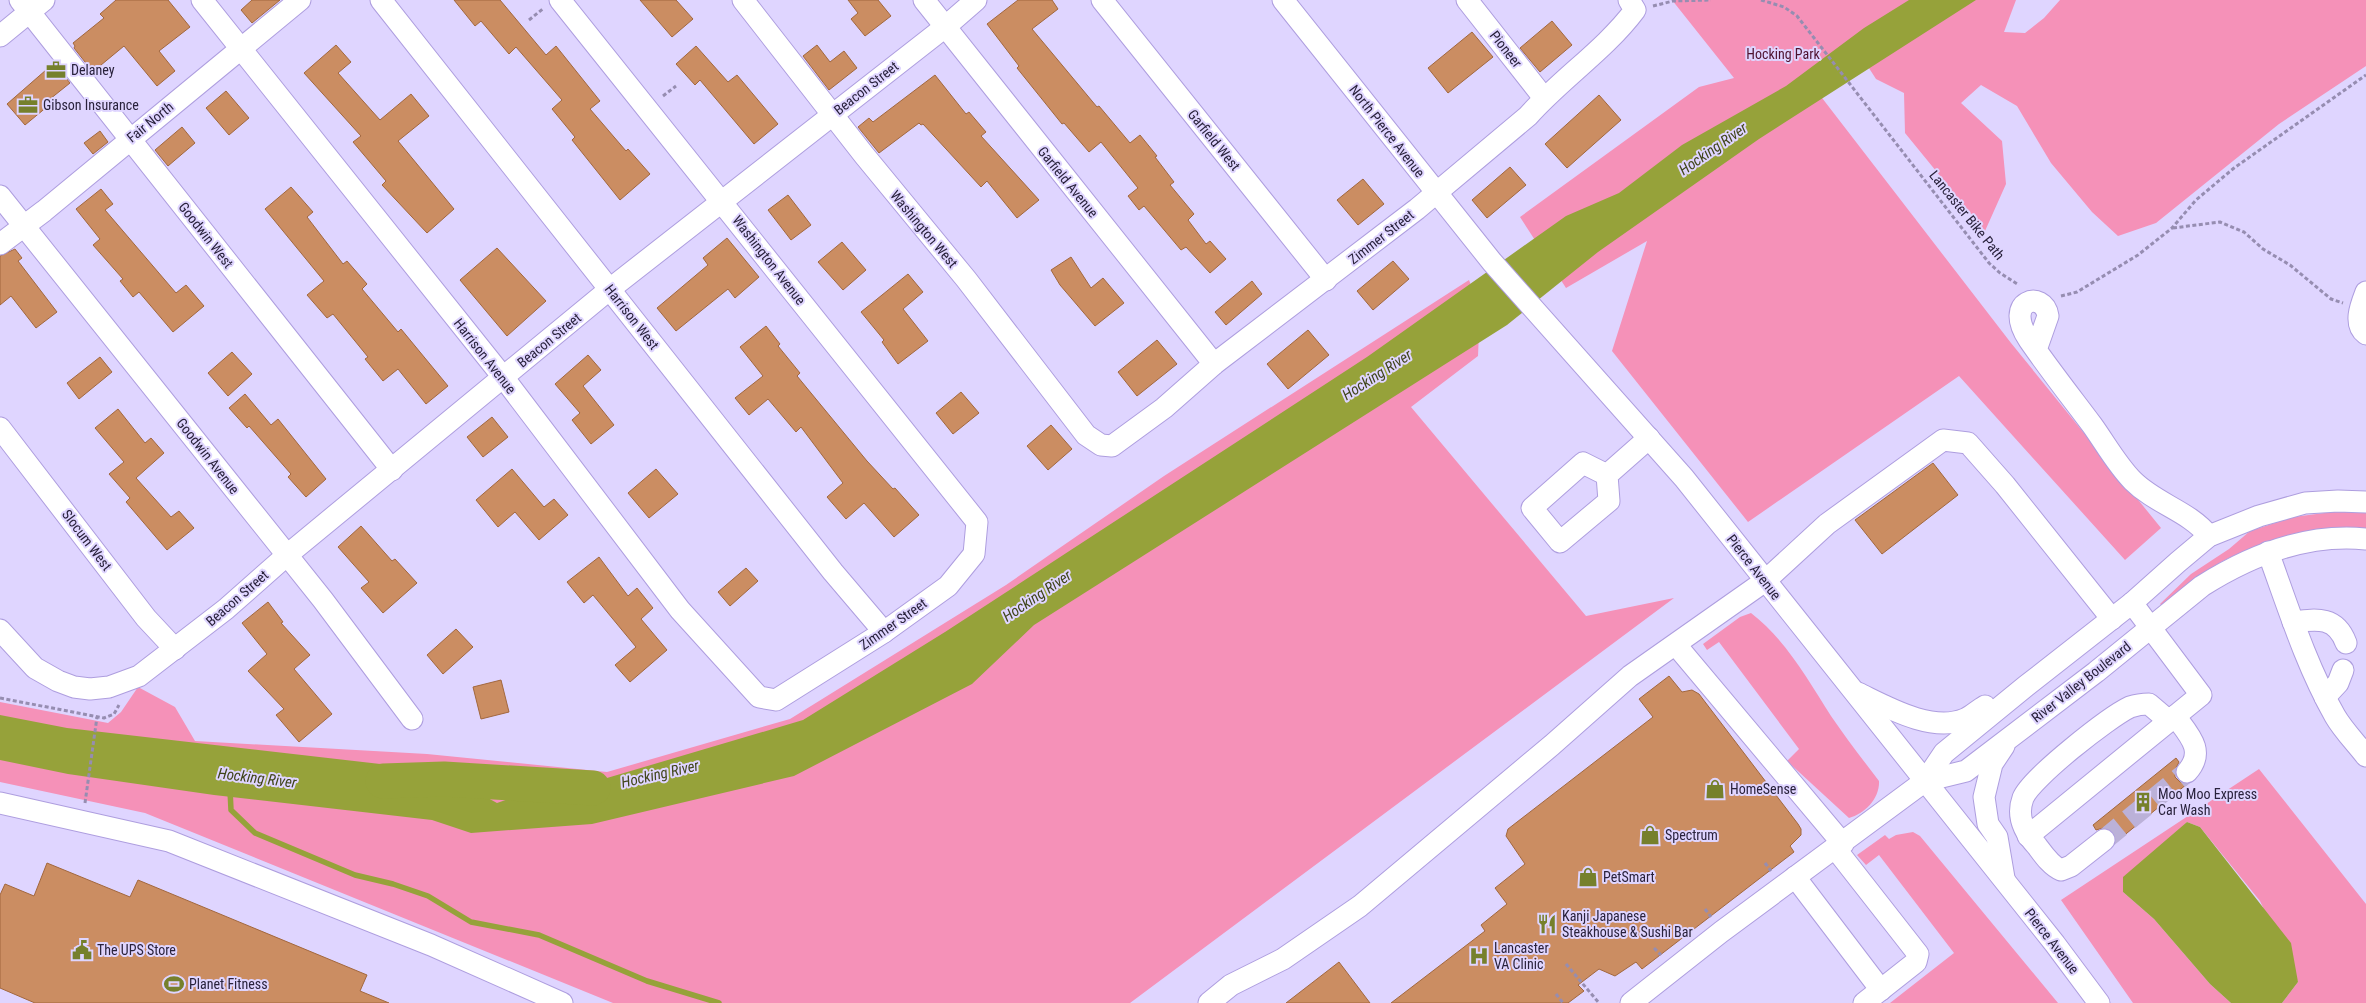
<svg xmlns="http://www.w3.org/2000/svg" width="2366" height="1003" viewBox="0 0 2366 1003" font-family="'Roboto Condensed',sans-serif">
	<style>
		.green { fill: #f591b8 }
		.water { fill: #96a23a }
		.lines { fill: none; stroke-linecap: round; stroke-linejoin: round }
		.stream { stroke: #96a23a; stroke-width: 5.5 }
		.river { stroke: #96a23a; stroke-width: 35 }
		.building { fill: #cb8d62; stroke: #a2673d }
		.minor-tunnel { stroke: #bbb1d8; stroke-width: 21; stroke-dasharray: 21 11; stroke-linecap: butt }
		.minor-casing { stroke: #ae9edf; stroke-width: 23 }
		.path { stroke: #968db1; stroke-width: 3; stroke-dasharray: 4 2.5; stroke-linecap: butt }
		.minor { stroke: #fff; stroke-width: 21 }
		.labels { text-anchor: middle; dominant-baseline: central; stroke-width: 4; stroke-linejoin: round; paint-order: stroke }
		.street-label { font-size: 14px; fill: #29223c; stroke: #dfd5ff }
		.park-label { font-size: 14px; fill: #4e122f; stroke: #dfd5ff }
		.poi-label { font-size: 14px; fill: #29223c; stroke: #dfd5ff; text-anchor: start }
		.water-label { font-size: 15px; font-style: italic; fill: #40451a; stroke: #dfd5ff }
	</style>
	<rect width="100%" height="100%" fill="#dfd5ff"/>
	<g class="green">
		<polygon points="1672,0 2016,0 2004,32 2025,33 2044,18 2060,0 2366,0 2366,66 2279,124 2156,223 2118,236 2092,212 2051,163 2017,106 1981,85 1961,103 2002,141 2006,184 1985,231 1905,133 1904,93 1876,79 1865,62 1819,94 2011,343 2161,528 2125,560 1959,376 1748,522 1612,351 1647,241 1566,288 1520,217 1699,87 1734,78"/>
		<polygon points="1469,280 1480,309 1478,356 1411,407 1586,616 1674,598 1130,1003 613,1003 145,813 0,782 0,702 108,723 121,712 138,687 175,707 195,741 427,754 607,772 790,719 1006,585 1164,476"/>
		<path d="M2340,511L2366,512V528C2317,528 2265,539 2221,562C2200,574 2181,591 2162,606L2160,604L2191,574L2229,549L2250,531L2293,517Z"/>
		<path d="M1751,613C1786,640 1808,680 1831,716C1846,738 1863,760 1879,781C1880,798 1865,814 1849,818L1787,761L1799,749L1719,642L1707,650L1703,644L1740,617Z"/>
		<polygon points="2259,769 2366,904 2366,1003 2282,1003 2298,982 2260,901 2200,827 2187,822 2123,892 2154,919 2210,984 2231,1003 2133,1003 2061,900"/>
		<polygon points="1913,832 1920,836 2058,1003 1890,1003 1954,953 1879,855 1866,865 1857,855 1885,835 1889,839 1896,835"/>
	</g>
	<g class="water">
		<polygon points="1909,0 1976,0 1759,139 1598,252 1507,325 1034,625 972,684 794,776 592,824 471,833 432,820 214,795 68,774 0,760 0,715 67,728 415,768 444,789 475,791 497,803 573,776 607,778 803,720 945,632 1367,357 1566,216 1619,193 1682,145 1786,86 1864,28"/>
		<polygon points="2187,822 2200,827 2291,943 2298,982 2282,1003 2231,1003 2210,984 2154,919 2123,892 2123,877"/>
	</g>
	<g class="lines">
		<polyline class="stream" points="230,790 231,810 255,833 355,875 393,884 428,896 471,922 539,935 647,981 719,1003"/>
		<polyline class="river" points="383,781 444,779 593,788"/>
	</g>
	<g class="building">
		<polygon points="116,0 168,0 190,27 159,51 175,71 157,86 124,46 95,70 91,65 89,67 74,48 75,46 73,43 104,18 100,14"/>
		<polygon points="252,0 280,0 252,23 241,10"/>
		<polygon points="454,0 500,0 546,55 556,46 600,101 590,109 626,151 628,149 650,174 620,200 572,140 575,137 552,109 562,100 516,47 509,54 481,21 475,26"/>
		<polygon points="640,0 676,0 693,19 672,37"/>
		<polygon points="848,0 878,0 891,16 865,36 851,19 858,13"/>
		<polygon points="1018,0 1052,0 1058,9 1032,29 1097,107 1099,106 1130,143 1140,135 1157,156 1155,157 1174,182 1170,185 1194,214 1188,220 1206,244 1210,241 1226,259 1210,273 1186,247 1181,250 1144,206 1139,210 1128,196 1138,188 1101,142 1089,152 1064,123 1062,124 1017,68 1019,66 987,24"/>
		<polygon points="1552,21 1572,45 1540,72 1520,48"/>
		<polygon points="1472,32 1493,57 1448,93 1428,68"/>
		<polygon points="336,45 351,62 338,73 380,120 411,94 429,116 398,141 454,209 427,233 382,185 386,181 353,142 361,136 304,73"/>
		<polygon points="817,45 830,62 844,51 857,68 829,90 803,56"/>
		<polygon points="696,46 728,82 737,75 778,124 754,144 700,80 695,85 676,64"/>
		<polygon points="54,63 70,83 45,103 48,106 25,125 7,104"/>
		<polygon points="935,75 966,114 969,112 986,132 981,136 1039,200 1017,218 987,181 981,187 923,124 921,125 919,123 879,153 858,127 869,118 873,122"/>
		<polygon points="226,91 249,118 229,135 206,108"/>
		<polygon points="1599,95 1621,120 1567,168 1545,144"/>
		<polygon points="182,127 195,143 168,166 155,150"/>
		<polygon points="100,131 108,142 93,154 84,143"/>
		<polygon points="1510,167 1526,185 1487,218 1472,200"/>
		<polygon points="1363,179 1384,204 1358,225 1337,200"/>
		<polygon points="291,187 313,212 307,217 343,264 347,261 367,284 362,289 398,332 401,329 448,386 426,404 398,369 383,381 365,359 368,357 333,314 327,318 307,295 324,281 265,209"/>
		<polygon points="101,189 113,204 105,210 176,293 186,285 204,306 173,332 139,292 133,297 120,281 123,279 93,245 100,239 76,209"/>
		<polygon points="788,195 811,225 791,240 768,210"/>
		<polygon points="727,238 759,277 735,298 728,289 676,331 657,308 708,265 703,258"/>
		<polygon points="842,242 866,270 843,290 818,262"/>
		<polygon points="497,248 546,301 507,336 460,280"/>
		<polygon points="15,249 22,258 18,261 57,312 36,328 11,296 0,305 0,256"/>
		<polygon points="1071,257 1091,288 1103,278 1124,303 1095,326 1060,285 1051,270"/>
		<polygon points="1393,261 1409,279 1373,310 1357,291"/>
		<polygon points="908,274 923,292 903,309 928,341 898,364 882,342 884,340 861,312"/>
		<polygon points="1252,281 1262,294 1226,325 1215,312"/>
		<polygon points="766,326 780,344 778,346 800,373 797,376 867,461 893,489 895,488 919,515 894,537 864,503 846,519 827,497 843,483 801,427 796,432 768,399 749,415 735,398 763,376 740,347"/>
		<polygon points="1308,330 1329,355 1288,389 1267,364"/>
		<polygon points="1157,340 1177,364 1137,396 1118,372"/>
		<polygon points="232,352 252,374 228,396 208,373"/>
		<polygon points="588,355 601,370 583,386 614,425 591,444 572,420 580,413 555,384"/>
		<polygon points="100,357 112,372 79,399 67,383"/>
		<polygon points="961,392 979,413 953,434 936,413"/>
		<polygon points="245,394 271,425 278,419 326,479 306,497 288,477 291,474 249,426 247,428 229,408"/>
		<polygon points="118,409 145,443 151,438 164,453 136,478 171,517 179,511 194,528 167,550 126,502 130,498 109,474 124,462 95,428"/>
		<polygon points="492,417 508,437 483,457 467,437"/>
		<polygon points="1051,425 1072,449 1048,470 1027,446"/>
		<polygon points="1933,463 1958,495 1882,554 1855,520"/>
		<polygon points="512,469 544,507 554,499 568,515 539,540 515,512 498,527 476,500"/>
		<polygon points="656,469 678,494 649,518 628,493"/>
		<polygon points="361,526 392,561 395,559 417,583 383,613 361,588 369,582 338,547"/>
		<polygon points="599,557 628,596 637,588 653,608 641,619 667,650 630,682 615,665 636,647 593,595 584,603 567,582"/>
		<polygon points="746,568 758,581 730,606 718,592"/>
		<polygon points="268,602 283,622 281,623 310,655 294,669 332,714 299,742 276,715 284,709 248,671 267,654 242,623"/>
		<polygon points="456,629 473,647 443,674 427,655"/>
		<polygon points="1669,676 1682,692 1692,690 1699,694 1798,824 1801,829 1801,835 1790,846 1794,852 1642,969 1636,962 1615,976 1599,969 1578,985 1584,991 1568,1003 1391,1003 1485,931 1481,925 1507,904 1495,888 1525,864 1506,836 1508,829 1653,717 1639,699"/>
		<polygon points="501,680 509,712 481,719 473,687"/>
		<polygon points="2176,758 2179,762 2175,770 2175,777 2180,782 2187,784 2116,842 2114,833 2109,829 2103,828 2096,830 2093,825"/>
		<polygon points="47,863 130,897 138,880 367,975 360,991 389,1003 35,1003 0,988 0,895 5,884 34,896"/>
		<polygon points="1339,962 1370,1003 1286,1003"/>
	</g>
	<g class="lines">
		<polyline class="minor-tunnel" points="2104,840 2187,772"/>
		<defs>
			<g id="minor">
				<polyline points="20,0 392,470"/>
				<polyline points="202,0 503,377 680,610 759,697 776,700 884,632 948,586 974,554 977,522 560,0"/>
				<polyline points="381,0 833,572 884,632"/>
				<path d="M743,0L864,155L966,279L1086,435L1101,445L1112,446L1164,408L1214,364L1417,209L1528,116C1562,78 1605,50 1635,10L1629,0"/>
				<polyline points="924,0 1214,364"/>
				<polyline points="1102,0 1326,280"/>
				<polyline points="1283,0 1492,262 1684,478 2055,944 2099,1003"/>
				<polyline points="1467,0 1544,98"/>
				<polyline points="0,36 44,0"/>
				<polyline points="0,196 323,600 412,719"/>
				<polyline points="0,244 44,211 300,0"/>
				<path d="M2366,292C2361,305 2353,324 2366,334"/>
				<path d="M2036,350L2048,316C2044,289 2002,300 2029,340C2049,369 2071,397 2092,425C2105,443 2117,465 2133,481C2156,504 2189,511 2209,536"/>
				<polyline points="0,428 146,618 175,649"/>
				<polyline points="1607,475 1609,501 1560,542 1532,508 1583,463 1607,475 1649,438"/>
				<path d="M2268,552C2288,607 2306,665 2335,716C2343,730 2356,743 2366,756"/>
				<path d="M2293,622C2317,619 2336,616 2346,643"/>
				<polyline points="0,630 35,668 58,681 74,687 90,689 109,687 139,676 226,609 286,556 610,289 945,27 976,0"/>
				<polyline points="1676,645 1843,844"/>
				<path d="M1858,693C1887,707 1932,733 1965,719C1972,716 1978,710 1985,706"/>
				<polyline points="2325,697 2338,683 2343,670"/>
				<path d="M2175,716C2189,735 2206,751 2187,772"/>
				<path d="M1925,781L1966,771L2096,672L2202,586C2251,555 2307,533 2366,539"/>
				<polyline points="0,803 169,841 431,945 562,1003"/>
				<polyline points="2028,836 2201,695 2132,603"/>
				<path d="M2104,840L2071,866L2061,870C2051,866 2043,854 2037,846C2024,832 2016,817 2023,798C2031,778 2109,717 2130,707C2136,705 2143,704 2149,704L2169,721"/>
				<polyline points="1835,848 1918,954 1916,962 1864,1003"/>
				<polyline points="1795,877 1881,990"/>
				<polyline points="2004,878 1997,837 1988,824 1984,797 1992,764 2004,746"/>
				<polyline points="1209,1003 1231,985 1283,959 1360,906 1552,745 1630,676 1765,581 1827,524 1943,440 1968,443 2005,485 2112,619"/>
				<polyline points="1631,1003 1721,932 1925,781 1944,753 2026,686 2132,603 2178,562 2209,536 2259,516 2305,503 2338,501 2366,502"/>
			</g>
		</defs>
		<use href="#minor" class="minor-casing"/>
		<g class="path">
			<polyline points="1761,0 1784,7 1797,16 1989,263 2000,273 2019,285"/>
			<polyline points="1653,6 1673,1 1711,0"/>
			<polyline points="529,20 544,8"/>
			<polyline points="663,96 676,86"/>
			<polyline points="2173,228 2220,222 2244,232 2263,249 2290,265 2331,299 2343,303"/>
			<polyline points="2061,296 2077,292 2138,255 2172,228 2196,200 2234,168 2366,75"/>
			<polyline points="0,698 104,718 114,714 119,705"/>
			<polyline points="85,803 97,717"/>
			<polyline points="1765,863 1771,871"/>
			<polyline points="1705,909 1711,917"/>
			<polyline points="1654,948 1661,955"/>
			<polyline points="1566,964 1599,1003"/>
			<polyline points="1556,994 1563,1003"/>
		</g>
		<use href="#minor" class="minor"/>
	</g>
	<defs>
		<symbol id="office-bare" viewBox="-9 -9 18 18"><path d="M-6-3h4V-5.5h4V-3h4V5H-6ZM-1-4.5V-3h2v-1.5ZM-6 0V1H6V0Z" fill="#76802c" stroke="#dfd5ff" stroke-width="2.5" paint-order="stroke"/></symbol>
		<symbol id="shop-bare" viewBox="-9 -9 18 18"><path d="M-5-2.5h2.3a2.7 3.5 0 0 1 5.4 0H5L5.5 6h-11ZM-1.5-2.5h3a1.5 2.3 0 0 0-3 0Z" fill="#76802c" stroke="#dfd5ff" stroke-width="2.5" paint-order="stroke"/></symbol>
		<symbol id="building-bare" viewBox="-9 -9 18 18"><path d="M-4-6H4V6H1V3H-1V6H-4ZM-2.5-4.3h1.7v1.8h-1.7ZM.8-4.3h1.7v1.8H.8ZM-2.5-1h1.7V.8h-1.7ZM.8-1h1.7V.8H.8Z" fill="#76802c" stroke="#dfd5ff" stroke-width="2.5" paint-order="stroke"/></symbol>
		<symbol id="restaurant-bare" viewBox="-9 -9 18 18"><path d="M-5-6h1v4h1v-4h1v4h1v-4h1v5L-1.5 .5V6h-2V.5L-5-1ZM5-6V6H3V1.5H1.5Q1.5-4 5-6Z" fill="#76802c" stroke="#dfd5ff" stroke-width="2.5" paint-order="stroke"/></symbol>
		<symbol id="civic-bare" viewBox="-9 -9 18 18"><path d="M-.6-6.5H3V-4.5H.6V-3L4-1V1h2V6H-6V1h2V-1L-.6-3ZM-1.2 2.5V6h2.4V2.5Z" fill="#76802c" stroke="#dfd5ff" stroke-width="2.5" paint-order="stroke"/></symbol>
		<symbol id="hospital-bare" viewBox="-9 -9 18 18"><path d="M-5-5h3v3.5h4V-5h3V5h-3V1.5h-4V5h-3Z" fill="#76802c" stroke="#dfd5ff" stroke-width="2.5" paint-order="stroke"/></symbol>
		<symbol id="stadium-bare" viewBox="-9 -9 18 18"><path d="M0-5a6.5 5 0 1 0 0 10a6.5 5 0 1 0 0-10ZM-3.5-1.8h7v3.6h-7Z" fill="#76802c" stroke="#dfd5ff" stroke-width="2.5" paint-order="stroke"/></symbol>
	</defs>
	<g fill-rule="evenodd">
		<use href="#office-bare" x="42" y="56" width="28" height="28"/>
		<use href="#office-bare" x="14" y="91" width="28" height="28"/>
		<use href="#shop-bare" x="1701" y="775" width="28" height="28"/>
		<use href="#building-bare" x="2129" y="788" width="28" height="28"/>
		<use href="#shop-bare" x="1636" y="821" width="28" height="28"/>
		<use href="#shop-bare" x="1574" y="863" width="28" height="28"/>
		<use href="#restaurant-bare" x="1533" y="910" width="28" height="28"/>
		<use href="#civic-bare" x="68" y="936" width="28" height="28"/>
		<use href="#hospital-bare" x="1465" y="942" width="28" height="28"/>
		<use href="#stadium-bare" x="160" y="970" width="28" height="28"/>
	</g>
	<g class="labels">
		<g class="street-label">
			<text transform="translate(1506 49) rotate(52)">Pioneer</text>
			<text transform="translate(866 88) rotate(-38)">Beacon Street</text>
			<text transform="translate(150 122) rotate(-39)">Fair North</text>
			<text transform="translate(1387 131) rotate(52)">North Pierce Avenue</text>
			<text transform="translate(1214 140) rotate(51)">Garfield West</text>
			<text transform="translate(1068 182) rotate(51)">Garfield Avenue</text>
			<text transform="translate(1967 215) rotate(51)">Lancaster Bike Path</text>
			<text transform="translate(924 229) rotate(50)">Washington West</text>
			<text transform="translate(206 235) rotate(52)">Goodwin West</text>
			<text transform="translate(1381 237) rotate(-38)">Zimmer Street</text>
			<text transform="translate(769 260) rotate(52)">Washington Avenue</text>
			<text transform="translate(632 317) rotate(52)">Harrison West</text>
			<text transform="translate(549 340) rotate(-39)">Beacon Street</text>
			<text transform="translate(485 356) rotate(52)">Harrison Avenue</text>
			<text transform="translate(208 456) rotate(52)">Goodwin Avenue</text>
			<text transform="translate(87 540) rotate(53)">Slocum West</text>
			<text transform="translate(1754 567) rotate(52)">Pierce Avenue</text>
			<text transform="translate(237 598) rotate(-41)">Beacon Street</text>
			<text transform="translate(893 624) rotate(-35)">Zimmer Street</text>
			<text transform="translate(2081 682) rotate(-38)">River Valley Boulevard</text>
			<text transform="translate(2052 941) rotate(52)">Pierce Avenue</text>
		</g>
		<g class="park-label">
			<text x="1783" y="54">Hocking Park</text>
		</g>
		<g class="poi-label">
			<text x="71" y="70">Delaney</text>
			<text x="43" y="105">Gibson Insurance</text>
			<text x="1730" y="789">HomeSense</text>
			<text x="2158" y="794">Moo Moo Express<tspan x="2158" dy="16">Car Wash</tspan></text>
			<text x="1665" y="835">Spectrum</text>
			<text x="1603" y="877">PetSmart</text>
			<text x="1562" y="916">Kanji Japanese<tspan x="1562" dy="16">Steakhouse &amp; Sushi Bar</tspan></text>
			<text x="1494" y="948">Lancaster<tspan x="1494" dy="16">VA Clinic</tspan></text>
			<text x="97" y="950">The UPS Store</text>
			<text x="189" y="984">Planet Fitness</text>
		</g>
		<g class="water-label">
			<text transform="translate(1713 149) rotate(-35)">Hocking River</text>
			<text transform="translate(1377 375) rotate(-33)">Hocking River</text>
			<text transform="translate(1037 596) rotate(-34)">Hocking River</text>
			<text transform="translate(660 774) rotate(-13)">Hocking River</text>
			<text transform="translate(257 778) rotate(7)">Hocking River</text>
		</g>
	</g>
</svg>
